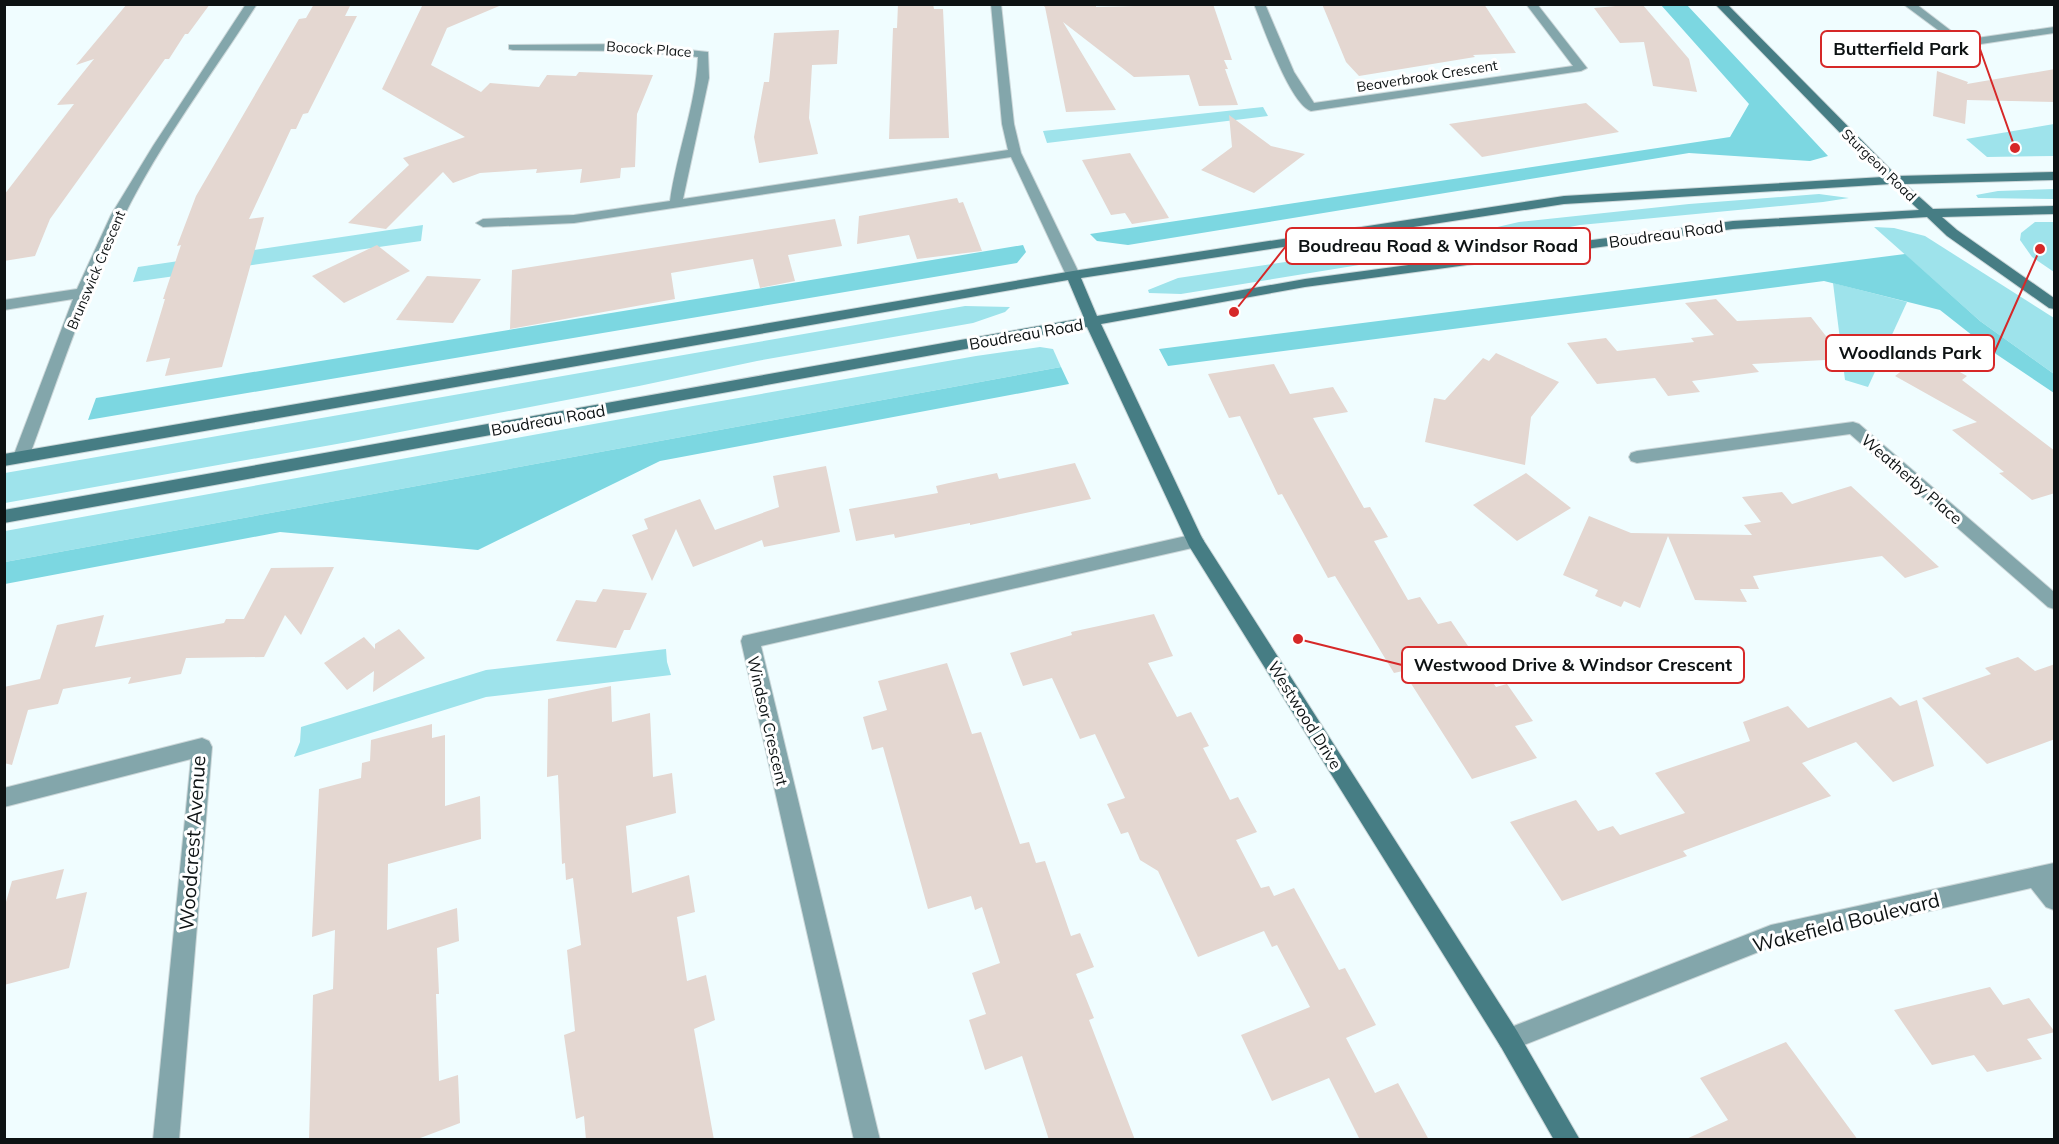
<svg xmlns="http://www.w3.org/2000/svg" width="2059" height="1144" viewBox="0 0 2059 1144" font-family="Mulish,sans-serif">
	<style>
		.green { fill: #9ee3eb }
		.forest { fill: #7cd7e1 }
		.building { fill: #e4d7d1 }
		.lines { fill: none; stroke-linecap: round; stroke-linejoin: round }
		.street-casing { stroke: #ccd7d9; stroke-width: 2 }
		.secondary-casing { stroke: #ccd7d9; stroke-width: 2 }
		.street { fill: #83a6ab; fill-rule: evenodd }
		.secondary { fill: #467d84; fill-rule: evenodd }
		.labels { text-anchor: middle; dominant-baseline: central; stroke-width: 6; stroke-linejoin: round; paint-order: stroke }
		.far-street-label { font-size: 14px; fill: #0d1213; stroke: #fff }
		.street-label { font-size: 16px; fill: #0d1213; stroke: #fff }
		.near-street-label { font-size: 20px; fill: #0d1213; stroke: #fff }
		.leader { fill: none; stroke: #d62828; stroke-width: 2 }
		.callout-dot { fill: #d62828; stroke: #fff; stroke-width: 2 }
		.callout { fill: #fff; stroke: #d62828; stroke-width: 2 }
		.callout-label { font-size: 18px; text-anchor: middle; font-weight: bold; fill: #0d1213 }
	</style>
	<rect width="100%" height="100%" fill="#f0fdff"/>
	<g class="green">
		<polygon points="1263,107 1268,116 1047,143 1043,131"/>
		<polygon points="2054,124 2054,156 1987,157 1966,139"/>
		<polygon points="2054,189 2054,199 1978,198 1976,195 1998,191"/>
		<polygon points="1819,194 1849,198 1823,202 1580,225 1439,252 1181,294 1149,293 1148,290 1178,278 1454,237 1519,222 1689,204"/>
		<polygon points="2035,222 2054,222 2054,272 2032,257 2020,240 2021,233"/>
		<polygon points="423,225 421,241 133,282 138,267"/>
		<polygon points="1874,227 1894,228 1925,236 2054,318 2054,374 1980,321"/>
		<polygon points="1833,283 1907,302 1868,387 1845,380"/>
		<polygon points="965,306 1010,307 1005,312 973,323 757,361 639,386 348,442 5,503 5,473"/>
		<polygon points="1040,347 1053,349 1061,367 5,562 5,531 693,406 976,356"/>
		<polygon points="666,649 667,662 671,675 486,697 294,757 300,742 301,727 486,670"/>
	</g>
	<g class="forest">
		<polygon points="1661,5 1687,5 1828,156 1810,161 1689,153 1128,245 1097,241 1090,234 1730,137 1749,104"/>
		<polygon points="1023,245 1026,252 1017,263 88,420 96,398"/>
		<polygon points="1905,254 1980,321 2054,374 2054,393 1996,354 1940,310 1824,281 1168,366 1159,349"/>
		<polygon points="1061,367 1069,384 660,461 478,550 280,532 5,584 5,562"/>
	</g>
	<g class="building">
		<polygon points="127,4 210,4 188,34 185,34 169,59 165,59 50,219 35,256 4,261 4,195 74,104 57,105 94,59 76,65"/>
		<polygon points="314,4 351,4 345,16 357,16 308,113 303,114 296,129 291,129 249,219 264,217 222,367 165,376 170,358 146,362 165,299 163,299 181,245 177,246 196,196 299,19 306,18"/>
		<polygon points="423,4 504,4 447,28 431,65 481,92 490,83 539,87 547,75 576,76 579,72 653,75 637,114 635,167 621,168 620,178 580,183 582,169 536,173 537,169 480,173 453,183 443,172 386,229 348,223 409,165 403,158 465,137 382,89"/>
		<polygon points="898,4 933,4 934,9 943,9 949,138 889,139 893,28 897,28"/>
		<polygon points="1041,4 1096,4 1096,7 1213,4 1232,60 1224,60 1228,69 1225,69 1238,105 1199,106 1189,75 1134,77 1063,22 1116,110 1066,112 1045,7"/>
		<polygon points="1322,4 1484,4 1516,53 1473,55 1475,57 1359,76 1346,62"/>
		<polygon points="1637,4 1642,4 1689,59 1697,92 1653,86 1644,42 1620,43 1594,8"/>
		<polygon points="839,30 837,64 812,65 809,118 818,154 759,163 754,137 764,82 769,82 774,33"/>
		<polygon points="2055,69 2055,102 1967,100 1965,124 1933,116 1937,71 1968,82 1967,84"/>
		<polygon points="1586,103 1619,132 1482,157 1449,124"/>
		<polygon points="1229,115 1271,146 1305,154 1254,193 1201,170 1232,147"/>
		<polygon points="1130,153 1169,218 1132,224 1125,213 1111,215 1082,160"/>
		<polygon points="957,198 959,203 963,202 982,251 917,259 909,235 857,244 859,216"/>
		<polygon points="835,219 842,246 788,255 795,281 760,288 753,259 671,273 675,299 510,329 512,270"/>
		<polygon points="377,245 410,271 344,303 312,276"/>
		<polygon points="427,276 481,279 453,323 396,320"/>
		<polygon points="1716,299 1737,321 1811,317 1844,359 1752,364 1759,372 1692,381 1700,392 1668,396 1655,378 1597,384 1567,343 1606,338 1617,351 1694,342 1691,338 1714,335 1685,303"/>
		<polygon points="1496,353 1559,382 1531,417 1525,465 1425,442 1434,398 1445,400 1483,358 1489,361"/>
		<polygon points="1925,353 1967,376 1962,380 2055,451 2055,493 2032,500 1999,473 2004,472 1952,430 1977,422 1895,376"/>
		<polygon points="1274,364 1290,394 1333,387 1348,412 1313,418 1364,508 1370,507 1388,537 1374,541 1408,600 1420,597 1438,624 1451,621 1496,687 1507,684 1533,721 1515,726 1537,758 1472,779 1403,671 1394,673 1335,576 1328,578 1282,494 1278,495 1240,416 1229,418 1208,374"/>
		<polygon points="1075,463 1091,499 970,525 970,523 895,538 894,534 856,541 849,509 938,493 936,486 949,483 997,473 999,479"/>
		<polygon points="826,466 840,532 764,547 762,540 693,567 676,529 652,581 632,535 648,529 644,519 700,499 715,530 779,507 773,476"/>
		<polygon points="1526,473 1571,508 1517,541 1473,505"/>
		<polygon points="1851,486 1939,567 1905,578 1882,556 1753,576 1759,589 1740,589 1747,602 1695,600 1668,536 1640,608 1624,601 1621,607 1595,596 1598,590 1563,575 1589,516 1631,533 1752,535 1744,525 1761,522 1742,497 1782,492 1792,504"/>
		<polygon points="334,567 301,635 285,615 264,657 186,658 181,674 128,684 131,677 63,689 58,704 28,710 12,765 4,763 4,687 40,679 57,625 104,615 95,647 224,623 226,619 244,619 271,568"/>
		<polygon points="603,589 647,593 630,630 624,630 616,648 556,641 576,600 596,602"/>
		<polygon points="1154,614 1173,656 1148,663 1177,717 1191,712 1209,746 1203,748 1230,800 1238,797 1257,832 1236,840 1261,888 1269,886 1274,896 1294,888 1339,970 1345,968 1376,1025 1346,1038 1375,1093 1398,1083 1429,1140 1360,1140 1329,1078 1272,1101 1241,1035 1310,1007 1277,945 1272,947 1264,931 1198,957 1158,871 1140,860 1128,832 1121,834 1107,804 1125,798 1095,734 1080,739 1052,678 1023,686 1010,653 1072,635 1071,632"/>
		<polygon points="399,629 425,658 373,692 374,671 347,690 324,663 364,637 375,649 375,644"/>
		<polygon points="2018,657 2035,671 2055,664 2055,739 1987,764 1922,698 1991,674 1985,668"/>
		<polygon points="947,663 972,734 981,732 1020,844 1029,842 1036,863 1045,861 1071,936 1080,933 1094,967 1076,974 1094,1018 1089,1020 1135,1140 1049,1140 1022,1056 985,1070 969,1020 986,1014 972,973 1000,963 982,907 975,910 971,896 928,909 883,747 872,750 863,717 887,710 878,681"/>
		<polygon points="611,686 612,722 650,713 653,777 672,773 676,813 626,826 632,893 689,875 695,912 677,917 687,981 706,975 715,1020 694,1029 714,1140 586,1140 584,1116 576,1119 564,1035 575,1031 567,950 581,945 573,878 566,880 565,863 562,864 558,775 547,777 548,699"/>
		<polygon points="1891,697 1900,706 1917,700 1934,766 1893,782 1856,742 1802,763 1831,796 1683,851 1687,856 1562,901 1510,822 1576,800 1598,831 1613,826 1620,835 1685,813 1655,773 1750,741 1743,722 1788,706 1808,728"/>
		<polygon points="432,724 432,738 445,735 445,806 480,796 481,839 388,864 387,930 457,908 459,941 437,948 439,994 436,994 439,1081 458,1075 460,1123 415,1140 309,1140 313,995 333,989 335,930 312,937 319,789 361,778 362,763 370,761 371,740"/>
		<polygon points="64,869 56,899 87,892 69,968 4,985 4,909 12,881"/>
		<polygon points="1990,987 2003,1005 2029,998 2055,1032 2027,1039 2042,1059 1987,1072 1974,1055 1932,1065 1894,1010"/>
		<polygon points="1786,1042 1858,1140 1684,1140 1728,1120 1700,1078"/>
	</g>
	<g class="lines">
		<defs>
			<g id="street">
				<path d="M246,4H257C213,73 160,143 124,216C86,293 59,376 29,457L27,461H15L13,457L73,299L4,310V300L77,289L111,215L153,146Z"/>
				<path d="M991,4H1001L1014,124L1021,153L1080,275L1078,278H1068L1066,275L1011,157L574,223L483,227L476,223L483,219L574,215L670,201C677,152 696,105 698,57L632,51L513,50L509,49V45L632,44L708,52L709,78L683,199L1008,150L1002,124Z"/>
				<path d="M1254,4H1265L1294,72L1314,103L1573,66L1526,4H1537L1587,68L1581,71L1311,111C1290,104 1263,26 1254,4Z"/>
				<polygon points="1903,4 1916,4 1963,40 2054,27 2054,33 1961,47"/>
				<polygon points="1853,422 1859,424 2054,592 2054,609 2048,607 1850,434 1637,463 1631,461 1629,457 1631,453 1637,451"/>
				<polygon points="1195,534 1201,536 1204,541 1201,546 761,646 880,1140 854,1140 741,641 743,636"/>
				<polygon points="202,738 209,741 212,747 179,1140 153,1140 191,759 4,807 4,788"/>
				<polygon points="2054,863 2054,910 2046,907 2031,888 1771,947 1509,1051 1501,1047 1497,1039 1501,1031 1771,925"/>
			</g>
			<path id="secondary" d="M1715,4H1727L1897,176L2054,172V180L1905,184L1933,209L2054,206V214L1942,217L1957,230L2054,298V309L2049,308L1947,236L1927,217L1733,229L1305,287L1101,324L1202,538L1517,1031L1580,1140H1554L1501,1047L1189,546L1087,327L4,523V510L1084,318L1068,280L4,466V454L1073,271L1564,196L1883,177ZM1891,184L1919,210L1733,221L1305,279L1097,316L1081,278L1564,204Z"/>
		</defs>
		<use href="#street" class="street-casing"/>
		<use href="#secondary" class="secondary-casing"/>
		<use href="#street" class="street"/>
		<use href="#secondary" class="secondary"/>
	</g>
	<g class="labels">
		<g class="far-street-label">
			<text transform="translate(649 49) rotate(4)">Bocock Place</text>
			<text transform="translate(1427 76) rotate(-9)">Beaverbrook Crescent</text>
			<text transform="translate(1879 165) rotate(44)">Sturgeon Road</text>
			<text transform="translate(96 270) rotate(-67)">Brunswick Crescent</text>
		</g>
		<g class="street-label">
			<text transform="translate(1666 234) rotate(-8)">Boudreau Road</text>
			<text transform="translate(1026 334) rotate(-10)">Boudreau Road</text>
			<text transform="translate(548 420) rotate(-10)">Boudreau Road</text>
			<text transform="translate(1912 479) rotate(41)">Weatherby Place</text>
			<text transform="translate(1305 715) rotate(58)">Westwood Drive</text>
			<text transform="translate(768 721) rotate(77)">Windsor Crescent</text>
		</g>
		<g class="near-street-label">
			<text transform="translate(192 843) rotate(-86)">Woodcrest Avenue</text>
			<text transform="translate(1846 922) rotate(-14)">Wakefield Boulevard</text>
		</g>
	</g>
	<path class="leader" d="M2015 148L1980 49M1234 312L1286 246M2040 249L1994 353M1298 639L1402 665"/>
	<g class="callout-dot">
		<circle cx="2015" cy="148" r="6"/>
		<circle cx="1234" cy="312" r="6"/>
		<circle cx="2040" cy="249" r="6"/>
		<circle cx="1298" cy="639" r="6"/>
	</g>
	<g class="callout">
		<rect x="1821" y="31" width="159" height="36" rx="6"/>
		<rect x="1286" y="228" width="304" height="36" rx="6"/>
		<rect x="1826" y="335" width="168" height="36" rx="6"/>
		<rect x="1402" y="647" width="342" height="36" rx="6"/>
	</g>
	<g class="callout-label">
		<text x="1901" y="55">Butterfield Park</text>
		<text x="1438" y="252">Boudreau Road &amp; Windsor Road</text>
		<text x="1910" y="359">Woodlands Park</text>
		<text x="1573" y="671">Westwood Drive &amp; Windsor Crescent</text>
	</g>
	<rect width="2059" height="1144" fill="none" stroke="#0d1213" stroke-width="12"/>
</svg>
